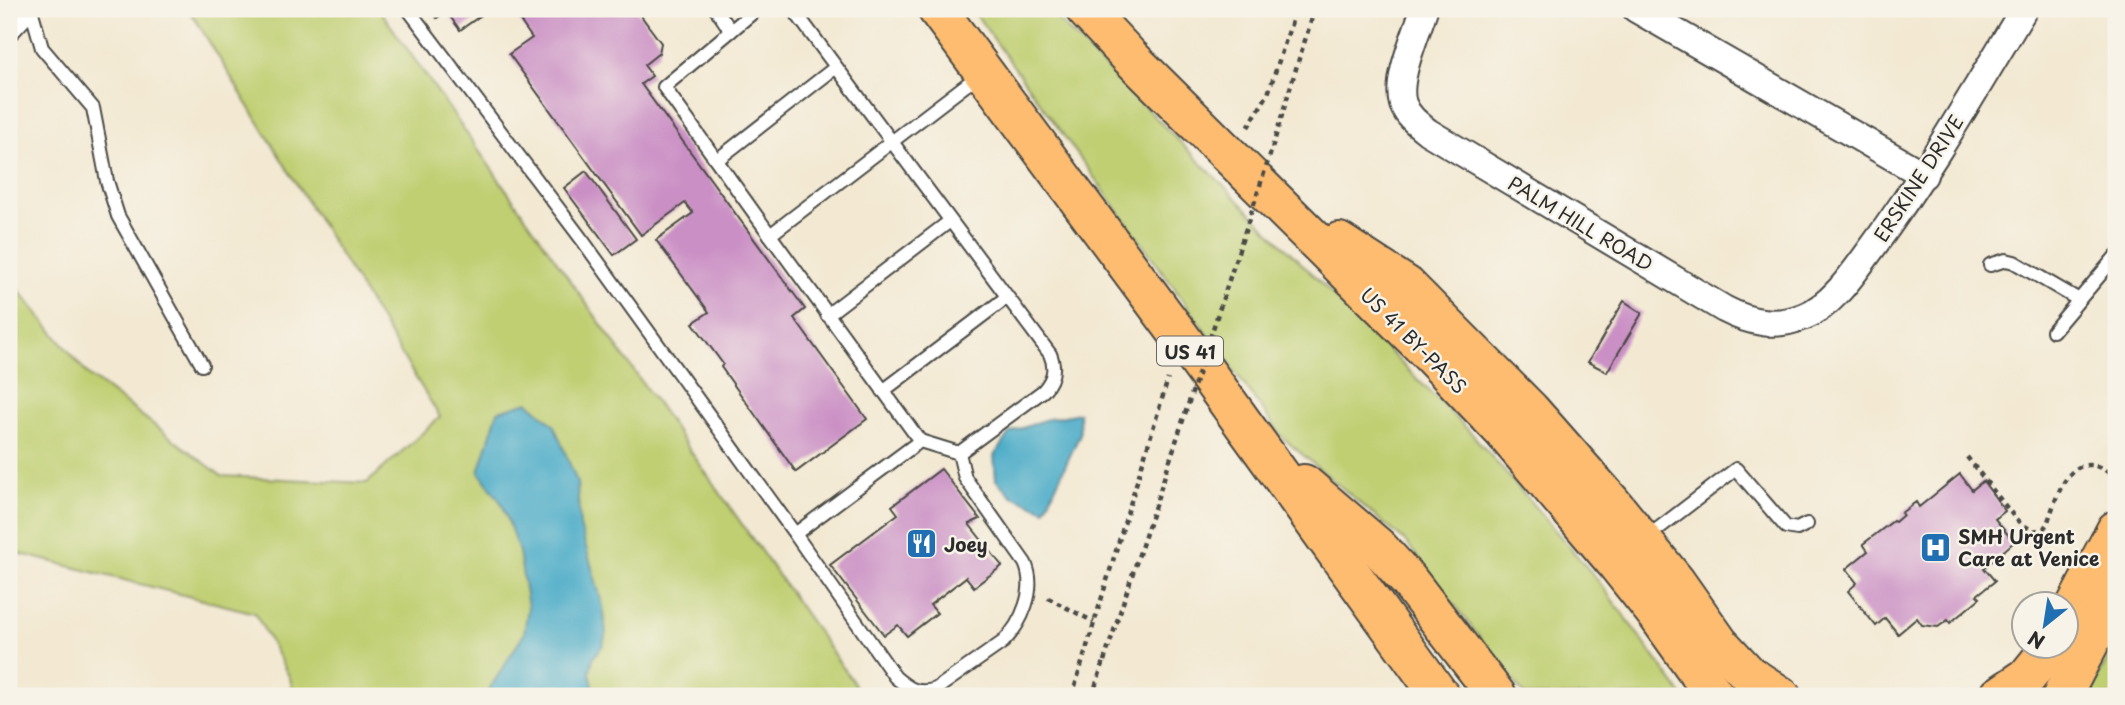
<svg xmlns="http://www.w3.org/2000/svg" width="2125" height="705" viewBox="0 0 2125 705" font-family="'Playpen Sans',sans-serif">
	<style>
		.green { fill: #c0cf72; stroke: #767d4e; stroke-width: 2 }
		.water { fill: #49abc8; stroke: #3a6b7a; stroke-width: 2 }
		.building { fill: #ca8fc5 }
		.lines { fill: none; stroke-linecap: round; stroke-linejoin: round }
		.service-casing { stroke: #494844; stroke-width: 16 }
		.minor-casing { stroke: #494844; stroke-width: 30 }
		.primary-casing { stroke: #494844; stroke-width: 42 }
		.path { stroke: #494844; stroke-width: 4.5; stroke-dasharray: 5 5; stroke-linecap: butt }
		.service { stroke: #fff; stroke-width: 12 }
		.minor { stroke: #fff; stroke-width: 26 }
		.primary { stroke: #fdbc70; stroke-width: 38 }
		.path-bridge { stroke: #494844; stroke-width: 4.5; stroke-dasharray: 5 5; stroke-linecap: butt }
		.labels { text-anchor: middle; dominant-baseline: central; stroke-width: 5; stroke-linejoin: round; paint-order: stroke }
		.shield { fill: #f7f3e8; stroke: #686764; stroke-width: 2 }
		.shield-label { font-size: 18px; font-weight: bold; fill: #2b2b2b }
		.street-label { font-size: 19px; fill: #2b2b2b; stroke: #f7f3e8 }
		.poi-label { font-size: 19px; font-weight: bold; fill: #2b2b2b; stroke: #f7f3e8; text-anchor: start }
	</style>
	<rect width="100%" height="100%" fill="#f7f3e8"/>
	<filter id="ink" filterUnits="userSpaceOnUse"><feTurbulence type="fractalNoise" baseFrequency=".0143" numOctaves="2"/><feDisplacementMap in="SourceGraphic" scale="14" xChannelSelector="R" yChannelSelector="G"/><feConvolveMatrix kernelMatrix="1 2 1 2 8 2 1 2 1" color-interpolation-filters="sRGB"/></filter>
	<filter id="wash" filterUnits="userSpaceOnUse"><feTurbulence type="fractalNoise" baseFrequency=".00686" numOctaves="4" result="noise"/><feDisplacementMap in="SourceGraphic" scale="28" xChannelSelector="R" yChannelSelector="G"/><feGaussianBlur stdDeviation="1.57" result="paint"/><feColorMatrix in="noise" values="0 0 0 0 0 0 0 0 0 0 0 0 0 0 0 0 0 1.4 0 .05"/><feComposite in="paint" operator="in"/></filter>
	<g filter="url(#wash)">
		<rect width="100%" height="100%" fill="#f3e9d3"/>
		<g class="green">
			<polygon points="189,9 379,9 863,696 294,696 290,678 255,613 9,551 9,289 17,288 88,375 222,476 367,483 440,417"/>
			<polygon points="972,9 1047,9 1472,434 1597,579 1683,696 1525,696 1406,542 1283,438"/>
			<polygon points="2116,643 2116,696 2088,696"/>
		</g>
		<g class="water">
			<polygon points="528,402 554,425 577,482 580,526 603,606 606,633 603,645 593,658 590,672 595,696 485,696 524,634 528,607 519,552 502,504 479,472 498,411"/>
			<polygon points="1079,413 1080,434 1045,510 1012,496 996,480 994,456 1009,433 1044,420"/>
		</g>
		<g id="blocks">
			<g class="building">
				<polygon points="431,9 490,9 460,30 446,11 437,18"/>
				<polygon points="524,9 636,9 661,43 659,53 644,65 652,76 641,84 805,309 794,318 867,419 796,472 721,367 723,364 693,323 709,312 656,240 693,213 685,203 641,235 509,54 532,38 516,15"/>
				<polygon points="586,171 636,239 614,255 564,188"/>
				<polygon points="1624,301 1642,313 1607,372 1588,362"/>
				<polygon points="941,469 980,519 969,524 1002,566 974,587 966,577 930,605 937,613 907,636 898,625 884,635 830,565 898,514 892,506"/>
				<polygon points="1960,474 1972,490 1983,481 2005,511 1995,519 2014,542 1984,568 1995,581 1977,595 1980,598 1950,623 1948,620 1938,627 1922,625 1917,618 1898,634 1885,618 1876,626 1848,591 1857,583 1846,569 1868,551 1863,544 1893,521 1895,522 1903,515 1901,513 1916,502 1919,507"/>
			</g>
		</g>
	</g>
	<g filter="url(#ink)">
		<use href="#blocks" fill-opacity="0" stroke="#494844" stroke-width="2"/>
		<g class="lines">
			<defs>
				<g id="service">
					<polyline points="31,9 42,48 93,108 107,181 118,216 202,365"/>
					<path d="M408,9L583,241L795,534L920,441L959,453L1043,391C1054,379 1056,368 1050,354L793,9"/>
					<polyline points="716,9 731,31"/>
					<polyline points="757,9 664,87 770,235"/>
					<polyline points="717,160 836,67"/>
					<polyline points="1990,265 2006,260 2014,262 2079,300"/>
					<polyline points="827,315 950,221"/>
					<polyline points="2053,331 2116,256"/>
					<polyline points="883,391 1007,297"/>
					<polyline points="920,441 770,235 979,75"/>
					<path d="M795,534L895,677C909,689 918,695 936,689L1003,642C1022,623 1037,589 1025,563L965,478L959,453"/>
					<polyline points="1646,538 1736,469 1786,527 1797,529 1807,524"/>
				</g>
				<g id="minor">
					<path d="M1424,9C1417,33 1395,80 1403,104C1408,117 1418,124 1428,132L1724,309C1751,323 1776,328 1805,316C1833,305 1854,272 1872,248C1928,172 1975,90 2024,9"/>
					<polyline points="1636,9 1924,175"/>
					<polyline points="9,26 25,9"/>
				</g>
				<g id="primary">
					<polyline points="937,9 1182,339 1440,696"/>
					<polyline points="1085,9 1129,56 1424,348 1503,431 1615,562 1658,616 1715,696"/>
					<polyline points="1339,242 1407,286 1530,410 1611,502 1676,582 1719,643 1749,675 1781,696"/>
					<polyline points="1304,484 1379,548 1408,580 1497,696"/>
					<polyline points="2066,624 2116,530"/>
					<polyline points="1999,696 2027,677 2052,646"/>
					<polyline points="2062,696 2116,592"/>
				</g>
			</defs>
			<use href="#service" class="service-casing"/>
			<use href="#minor" class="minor-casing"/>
			<use href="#primary" class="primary-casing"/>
			<g class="path">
				<polyline points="1298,62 1315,9"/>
				<polyline points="1248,127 1268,94 1296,9"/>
				<path d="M1967,457L2015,518L2021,524L2034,531L2044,528L2047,524C2055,503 2065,458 2096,466C2103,468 2109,473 2116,476"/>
				<polyline points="1048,598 1094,622"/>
				<polyline points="1072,696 1168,379"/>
				<polyline points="1092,696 1104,661"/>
			</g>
			<use href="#service" class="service"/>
			<use href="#minor" class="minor"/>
			<use href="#primary" class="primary"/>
			<polyline class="path-bridge" points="1104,661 1270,155 1298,62"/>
		</g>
	</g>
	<defs>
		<symbol id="restaurant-square" viewBox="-11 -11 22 22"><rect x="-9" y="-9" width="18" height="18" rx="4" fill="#1f6fb2" stroke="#f7f3e8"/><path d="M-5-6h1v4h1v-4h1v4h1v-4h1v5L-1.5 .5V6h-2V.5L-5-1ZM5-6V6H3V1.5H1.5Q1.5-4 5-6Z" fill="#fff"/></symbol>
		<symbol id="hospital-square" viewBox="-11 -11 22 22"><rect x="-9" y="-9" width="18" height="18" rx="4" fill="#1f6fb2" stroke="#f7f3e8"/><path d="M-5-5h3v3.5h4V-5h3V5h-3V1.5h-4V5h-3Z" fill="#fff"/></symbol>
	</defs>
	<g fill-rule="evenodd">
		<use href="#restaurant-square" x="904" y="526" width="35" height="35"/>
		<use href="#hospital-square" x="1918" y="530" width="35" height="35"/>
	</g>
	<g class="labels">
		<rect class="shield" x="1157" y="336.5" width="66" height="29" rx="5"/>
		<g class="shield-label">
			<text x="1190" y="351">US 41</text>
		</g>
		<g class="street-label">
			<text transform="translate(1918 178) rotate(-57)">ERSKINE DRIVE</text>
			<text transform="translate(1581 223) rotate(31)">PALM HILL ROAD</text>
			<text transform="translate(1414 340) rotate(45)">US 41 BY-PASS</text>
		</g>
		<g class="poi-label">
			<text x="1958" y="536">SMH Urgent<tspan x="1958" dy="22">Care at Venice</tspan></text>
			<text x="944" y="544">Joey</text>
		</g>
	</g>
	<rect width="2125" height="705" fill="none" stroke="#f7f3e8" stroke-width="35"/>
	<g transform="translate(2045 625) rotate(210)"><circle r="33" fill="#f7f3e8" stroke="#a5a39c" stroke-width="2"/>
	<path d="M0-5L12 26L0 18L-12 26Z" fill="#1f6fb2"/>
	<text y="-10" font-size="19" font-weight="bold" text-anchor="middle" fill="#2b2b2b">N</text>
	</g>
</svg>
